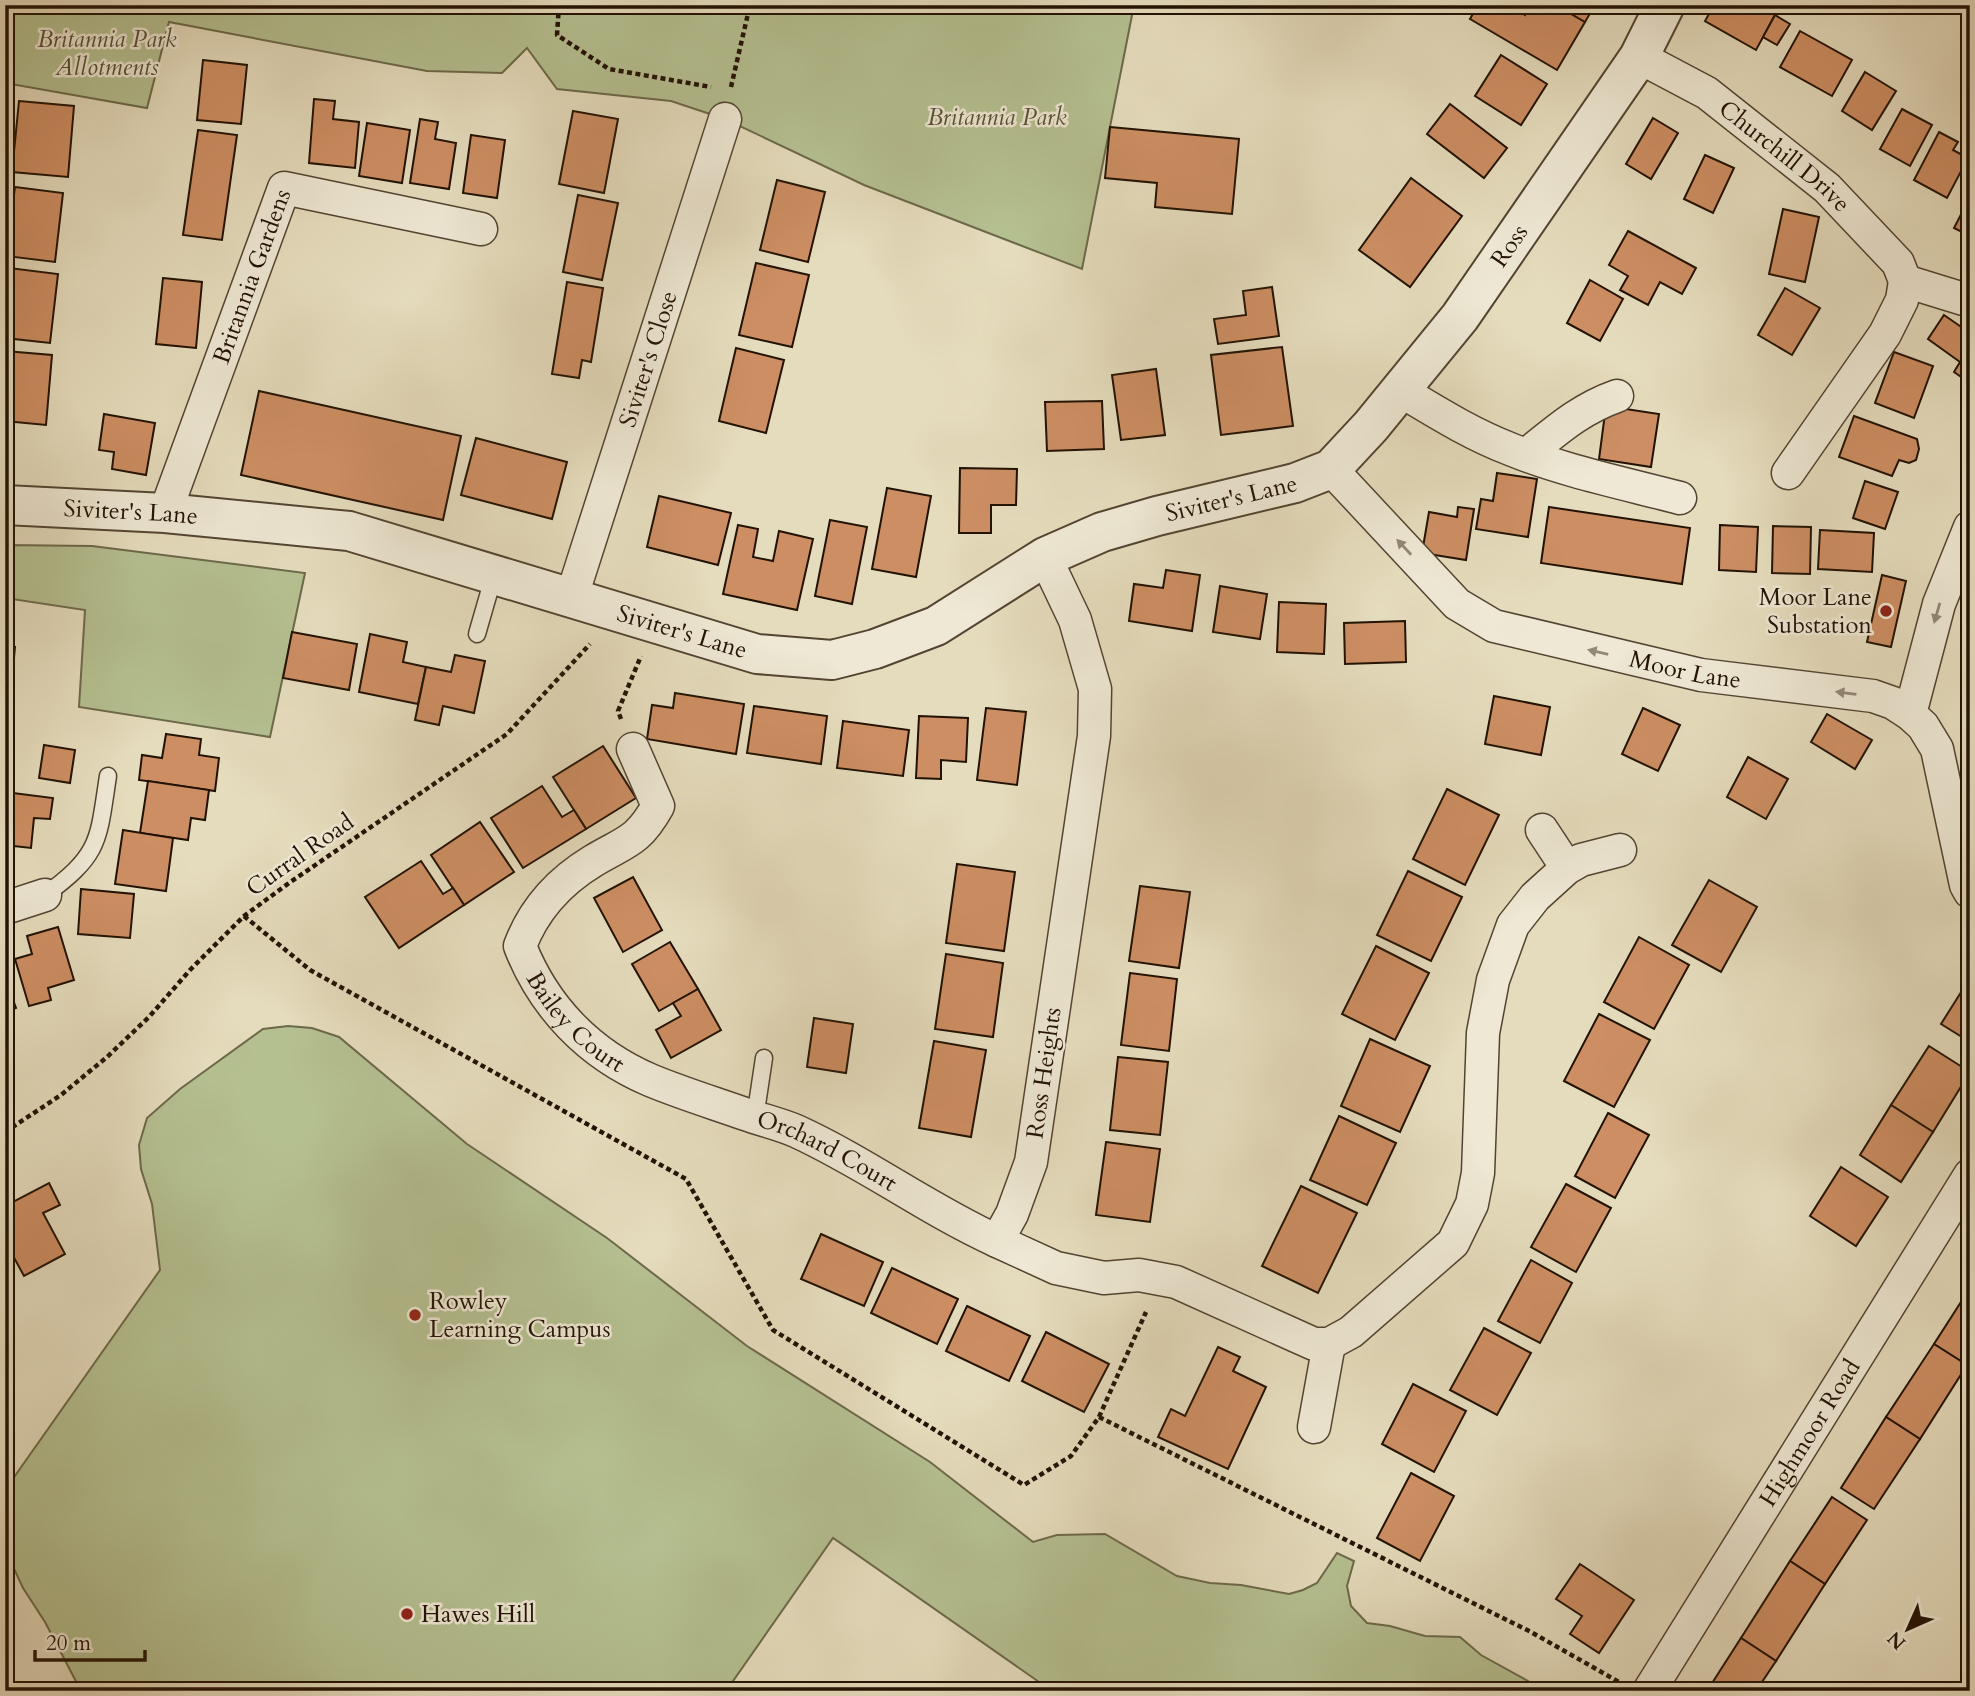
<svg xmlns="http://www.w3.org/2000/svg" width="1975" height="1696" viewBox="0 0 1975 1696" font-family="Cardo,serif">
	<style>
		.green { fill: #b5c091; stroke: #6c694a; stroke-width: 2 }
		.building { fill: #cd8e63; stroke: #221204; stroke-width: 2 }
		.lines { fill: none; stroke-linecap: round; stroke-linejoin: round }
		.service-casing { stroke: #534432; stroke-width: 19 }
		.minor-casing { stroke: #534432; stroke-width: 35 }
		.tertiary-casing { stroke: #534432; stroke-width: 42 }
		.path { stroke: #221204; stroke-width: 4.5; stroke-dasharray: 5 3.5; stroke-linecap: butt }
		.service { stroke: #eee8d4; stroke-width: 16 }
		.minor { stroke: #eee8d4; stroke-width: 32 }
		.tertiary { stroke: #eee8d4; stroke-width: 38 }
		.oneway { fill: #928876 }
		.poi-dot { fill: #8f2418; stroke: #eee8d4; stroke-width: 2.5 }
		.labels { text-anchor: middle; dominant-baseline: central; stroke-width: 5; stroke-linejoin: round; paint-order: stroke }
		.park-label { font-size: 24px; font-style: italic; fill: #554f35; stroke: #eee8d4 }
		.street-label { font-size: 24px; fill: #221204; stroke: #eee8d4 }
		.poi-label { font-size: 24px; fill: #221204; stroke: #eee8d4; text-anchor: start }
	</style>
	<rect width="100%" height="100%" fill="#e5dcbd"/>
	<filter id="stains"><feTurbulence type="fractalNoise" baseFrequency=".00286" numOctaves="4"/><feColorMatrix values="0 0 0 0 .2 0 0 0 0 .09 0 0 0 0 .02 0 0 0 .5 -.17"/></filter>
	<radialGradient id="worn" r=".72"><stop offset=".6" stop-color="#630" stop-opacity="0"/><stop offset="1" stop-color="#630" stop-opacity=".3"/></radialGradient>
	<g class="green">
		<polygon points="5,5 1134,5 1082,269 864,185 725,119 671,101 557,89 527,48 502,73 427,71 169,22 147,108 5,83"/>
		<polygon points="5,545 92,546 305,573 270,737 79,707 85,610 5,598"/>
		<polygon points="288,1026 312,1028 339,1037 467,1144 607,1238 747,1346 930,1462 1033,1542 1057,1535 1105,1534 1177,1576 1210,1583 1241,1585 1289,1594 1303,1590 1317,1583 1337,1553 1354,1561 1347,1586 1351,1606 1367,1623 1390,1626 1425,1636 1460,1637 1481,1655 1546,1691 1052,1691 833,1538 726,1691 81,1691 45,1622 23,1588 8,1556 5,1543 5,1490 160,1270 152,1204 141,1169 139,1145 147,1118 180,1089 263,1029"/>
	</g>
	<g class="building">
		<polygon points="1478,5 1509,5 1525,15 1530,5 1556,5 1585,22 1557,70 1470,19"/>
		<polygon points="1556,5 1595,5 1585,22"/>
		<polygon points="1714,5 1758,5 1775,15 1756,50 1705,21"/>
		<polygon points="1775,15 1790,24 1777,45 1763,37"/>
		<polygon points="1800,31 1852,60 1832,96 1780,67"/>
		<polygon points="1501,55 1547,84 1521,125 1475,96"/>
		<polygon points="203,60 247,65 241,124 197,120"/>
		<polygon points="1865,72 1896,91 1872,130 1842,111"/>
		<polygon points="314,99 335,101 333,119 359,122 355,168 309,163"/>
		<polygon points="19,101 74,106 68,177 12,172"/>
		<polygon points="1450,104 1507,148 1484,178 1427,134"/>
		<polygon points="1902,109 1932,125 1910,166 1880,149"/>
		<polygon points="573,111 618,119 604,193 559,184"/>
		<polygon points="1653,118 1678,133 1651,179 1626,164"/>
		<polygon points="420,119 438,122 435,139 456,143 449,189 410,183"/>
		<polygon points="367,123 410,130 402,183 359,176"/>
		<polygon points="1110,127 1239,139 1232,214 1155,207 1157,183 1105,178"/>
		<polygon points="198,130 237,135 222,240 183,235"/>
		<polygon points="1939,132 1958,142 1953,150 1968,158 1947,198 1914,180"/>
		<polygon points="471,135 505,140 497,198 463,193"/>
		<polygon points="1705,155 1734,168 1713,213 1684,199"/>
		<polygon points="1411,178 1462,216 1410,287 1359,250"/>
		<polygon points="777,180 825,192 808,262 760,250"/>
		<polygon points="15,187 63,193 55,262 6,256"/>
		<polygon points="578,195 618,203 602,280 563,272"/>
		<polygon points="1970,197 1970,236 1954,228"/>
		<polygon points="1783,209 1819,217 1805,282 1769,274"/>
		<polygon points="1628,231 1696,268 1682,294 1660,282 1648,305 1620,290 1628,276 1609,265"/>
		<polygon points="756,263 809,275 792,347 739,335"/>
		<polygon points="9,268 58,274 50,343 5,338 5,303"/>
		<polygon points="163,278 202,282 196,348 156,344"/>
		<polygon points="1590,280 1623,299 1600,341 1567,323"/>
		<polygon points="567,282 603,288 591,362 582,360 579,378 552,374"/>
		<polygon points="1272,287 1279,336 1218,344 1214,319 1246,315 1243,291"/>
		<polygon points="1785,288 1820,308 1792,355 1758,335"/>
		<polygon points="1944,315 1970,333 1970,383 1954,372 1960,362 1928,339"/>
		<polygon points="1282,347 1293,426 1221,435 1211,355"/>
		<polygon points="736,348 784,360 766,433 719,421"/>
		<polygon points="5,351 52,355 46,425 5,421"/>
		<polygon points="1894,352 1933,366 1914,418 1875,403"/>
		<polygon points="1156,369 1165,435 1121,440 1112,375"/>
		<polygon points="259,391 461,436 443,520 241,475"/>
		<polygon points="1102,401 1104,449 1047,451 1045,402"/>
		<polygon points="1606,406 1659,414 1651,467 1599,459"/>
		<polygon points="104,414 155,423 146,475 112,469 114,452 99,450"/>
		<polygon points="1854,416 1917,439 1919,449 1916,460 1909,463 1899,460 1892,476 1839,457"/>
		<polygon points="476,438 567,462 552,519 461,495"/>
		<polygon points="960,468 1017,469 1016,505 991,505 991,533 959,533"/>
		<polygon points="1497,473 1537,479 1528,537 1476,529 1481,499 1493,501"/>
		<polygon points="1865,481 1898,492 1885,529 1853,518"/>
		<polygon points="887,488 931,496 916,577 872,569"/>
		<polygon points="659,496 731,513 718,565 647,547"/>
		<polygon points="1458,507 1474,509 1466,560 1422,553 1429,512 1457,517"/>
		<polygon points="1549,507 1690,528 1682,584 1541,563"/>
		<polygon points="830,520 867,527 852,604 815,596"/>
		<polygon points="738,525 758,529 753,557 773,561 779,531 813,539 797,610 723,594"/>
		<polygon points="1720,525 1758,527 1756,572 1719,570"/>
		<polygon points="1773,526 1811,527 1810,574 1772,573"/>
		<polygon points="1820,530 1874,533 1872,572 1818,569"/>
		<polygon points="1166,570 1200,575 1192,631 1129,621 1134,584 1163,588"/>
		<polygon points="1882,575 1906,581 1891,647 1867,642"/>
		<polygon points="1220,586 1267,594 1260,639 1213,632"/>
		<polygon points="1279,602 1326,604 1324,654 1277,652"/>
		<polygon points="1405,621 1406,662 1345,664 1344,623"/>
		<polygon points="292,632 357,644 349,690 283,678"/>
		<polygon points="370,634 407,642 403,662 426,667 418,704 359,692"/>
		<polygon points="5,646 15,647 12,679 5,679"/>
		<polygon points="455,655 485,661 474,713 443,706 439,725 415,720 426,667 451,672"/>
		<polygon points="675,693 744,704 736,754 647,739 652,705 673,708"/>
		<polygon points="1494,696 1550,707 1541,755 1485,744"/>
		<polygon points="754,706 827,716 821,764 747,753"/>
		<polygon points="986,708 1026,712 1017,785 977,780"/>
		<polygon points="1643,708 1680,725 1658,771 1622,754"/>
		<polygon points="1827,714 1872,740 1855,769 1811,742"/>
		<polygon points="919,716 968,718 966,762 941,760 941,779 916,778"/>
		<polygon points="843,721 909,730 903,776 837,768"/>
		<polygon points="166,734 201,739 199,755 219,758 215,791 139,780 142,755 162,758"/>
		<polygon points="44,745 75,750 70,783 39,778"/>
		<polygon points="603,746 636,798 586,829 553,777"/>
		<polygon points="1748,757 1788,779 1766,819 1727,797"/>
		<polygon points="148,781 209,790 205,820 191,818 188,840 140,833"/>
		<polygon points="542,786 562,817 574,810 586,829 523,868 491,818"/>
		<polygon points="1447,789 1499,815 1465,885 1413,859"/>
		<polygon points="5,792 53,798 50,819 34,818 31,848 5,845"/>
		<polygon points="480,822 514,872 464,905 431,855"/>
		<polygon points="123,830 173,838 166,891 115,884"/>
		<polygon points="421,861 443,894 453,888 464,905 399,948 365,897"/>
		<polygon points="957,864 1015,872 1004,951 946,943"/>
		<polygon points="1408,871 1462,897 1431,961 1377,935"/>
		<polygon points="633,877 662,930 623,952 594,898"/>
		<polygon points="1709,880 1757,907 1721,972 1672,945"/>
		<polygon points="1140,886 1190,892 1179,968 1129,961"/>
		<polygon points="81,889 134,894 130,938 78,934"/>
		<polygon points="58,927 74,980 48,988 51,1000 29,1006 15,959 32,954 27,936"/>
		<polygon points="1639,937 1689,965 1654,1029 1604,1002"/>
		<polygon points="670,942 698,989 659,1011 632,964"/>
		<polygon points="1376,946 1429,973 1395,1040 1342,1014"/>
		<polygon points="946,954 1003,963 993,1037 935,1029"/>
		<polygon points="1130,973 1177,979 1169,1051 1121,1045"/>
		<polygon points="5,978 16,1008 5,1012"/>
		<polygon points="1970,978 1970,1042 1941,1024"/>
		<polygon points="698,989 721,1030 671,1058 656,1030 681,1016 673,1003"/>
		<polygon points="1599,1014 1650,1040 1614,1107 1564,1081"/>
		<polygon points="814,1018 853,1024 846,1073 807,1067"/>
		<polygon points="1370,1039 1430,1066 1400,1132 1341,1106"/>
		<polygon points="934,1041 986,1050 971,1137 919,1128"/>
		<polygon points="1929,1046 1970,1072 1933,1132 1891,1105"/>
		<polygon points="1118,1057 1168,1062 1160,1135 1110,1130"/>
		<polygon points="1891,1105 1933,1132 1901,1182 1860,1155"/>
		<polygon points="1608,1113 1649,1135 1615,1198 1575,1176"/>
		<polygon points="1339,1116 1396,1143 1367,1205 1310,1180"/>
		<polygon points="1106,1142 1160,1149 1150,1222 1096,1215"/>
		<polygon points="1841,1167 1888,1197 1856,1246 1810,1216"/>
		<polygon points="49,1183 60,1205 43,1213 65,1254 24,1276 5,1241 5,1206"/>
		<polygon points="1566,1184 1611,1208 1576,1272 1531,1247"/>
		<polygon points="1301,1186 1357,1213 1318,1293 1262,1266"/>
		<polygon points="821,1234 883,1262 864,1306 801,1279"/>
		<polygon points="1531,1260 1572,1283 1540,1343 1498,1321"/>
		<polygon points="892,1268 958,1299 937,1344 871,1313"/>
		<polygon points="1970,1288 1970,1361 1967,1365 1934,1344"/>
		<polygon points="967,1306 1030,1336 1009,1381 946,1351"/>
		<polygon points="1484,1328 1531,1353 1497,1415 1450,1390"/>
		<polygon points="1046,1332 1109,1364 1084,1412 1022,1381"/>
		<polygon points="1934,1344 1967,1365 1920,1439 1886,1417"/>
		<polygon points="1218,1347 1240,1357 1233,1371 1266,1387 1228,1469 1158,1437 1171,1409 1185,1416"/>
		<polygon points="1413,1384 1466,1411 1434,1472 1382,1444"/>
		<polygon points="1886,1417 1920,1439 1874,1509 1841,1488"/>
		<polygon points="1411,1473 1454,1496 1420,1561 1377,1538"/>
		<polygon points="1832,1497 1867,1520 1825,1584 1790,1561"/>
		<polygon points="1790,1561 1825,1584 1776,1661 1741,1638"/>
		<polygon points="1580,1564 1634,1600 1599,1653 1570,1634 1582,1616 1556,1599"/>
		<polygon points="1741,1638 1776,1661 1756,1691 1707,1691"/>
	</g>
	<g class="lines">
		<defs>
			<g id="service">
				<polyline points="477,634 494,575"/>
				<path d="M45,895C101,854 98,841 108,776"/>
				<polyline points="755,1118 764,1058"/>
			</g>
			<g id="minor">
				<path id="s1" d="M1639,57L1707,93L1827,188L1898,263L1905,281L1902,300L1885,334L1788,473"/>
				<polyline points="1905,281 1970,301"/>
				<path d="M1401,391C1436,412 1471,434 1510,449C1564,471 1623,483 1680,498"/>
				<path d="M1526,455C1556,431 1580,409 1617,396"/>
				<path id="s2" d="M1331,469L1457,604L1494,626L1701,675L1873,696L1893,703L1910,714L1923,726L1937,749L1966,885L1970,892"/>
				<path id="s3" d="M165,513L284,188L481,229"/>
				<polyline points="1045,557 1075,620 1095,689 1094,736 1031,1162 1012,1214 997,1241 1056,1268 1104,1278 1139,1275 1176,1282 1314,1344 1329,1344 1351,1332 1453,1243 1472,1204 1478,1173 1483,1033 1493,980 1513,925 1535,897 1567,868 1581,860 1620,850"/>
				<path id="s4" d="M571,599L725,119"/>
				<polyline points="1910,714 1939,604 1970,527"/>
				<path id="s5" d="M633,749L658,806C637,843 626,841 593,861C560,881 534,909 520,946C544,1007 589,1054 650,1080C681,1093 714,1103 745,1114C762,1120 780,1124 796,1131C866,1163 927,1209 997,1241"/>
				<polyline points="1542,830 1567,868"/>
				<polyline points="5,908 45,895"/>
				<polyline points="1314,1427 1329,1344"/>
				<path id="s6" d="M1649,1691L1970,1175"/>
			</g>
			<g id="tertiary">
				<path id="s7" d="M5,505L165,513L349,531L757,654L832,660L875,649L936,626L1045,557L1102,532L1157,516L1295,483L1331,469L1371,426L1460,317L1639,57L1665,5"/>
			</g>
		</defs>
		<use href="#service" class="service-casing"/>
		<use href="#minor" class="minor-casing"/>
		<use href="#tertiary" class="tertiary-casing"/>
		<g class="path">
			<polyline points="559,5 557,35 609,69 711,87"/>
			<polyline points="824,5 847,11 856,5"/>
			<polyline points="731,87 750,5"/>
			<polyline points="621,719 618,711 641,656"/>
			<polyline points="244,916 310,970 686,1179 773,1330 1024,1485 1071,1456 1099,1417 1146,1312"/>
			<polyline points="5,1132 61,1095 107,1057 149,1017 190,970 244,916 289,883 507,734 590,644"/>
			<polyline points="1099,1417 1531,1632 1619,1682"/>
		</g>
		<use href="#service" class="service"/>
		<use href="#minor" class="minor"/>
		<use href="#tertiary" class="tertiary"/>
	</g>
	<defs><path id="oneway-solid" d="M-6-.8H1V-3.2L6.5 0L1 3.2V.8H-6Z" transform="scale(1.75)"/></defs>
	<g class="oneway">
		<use href="#oneway-solid" transform="translate(1404 547) rotate(-133)"/>
		<use href="#oneway-solid" transform="translate(1937 613) rotate(106)"/>
		<use href="#oneway-solid" transform="translate(1598 652) rotate(-167)"/>
		<use href="#oneway-solid" transform="translate(1846 693) rotate(-173)"/>
	</g>
	<g class="poi-dot">
		<circle cx="1886" cy="611" r="7"/>
		<circle cx="415" cy="1315" r="7"/>
		<circle cx="407" cy="1614" r="7"/>
	</g>
	<g class="labels">
		<g class="park-label">
			<text x="107" y="39">Britannia Park<tspan x="107" dy="28">Allotments</tspan></text>
			<text x="997" y="117">Britannia Park</text>
		</g>
		<g class="street-label">
			<text stroke="none"><textPath href="#s1" startOffset="177">Churchill Drive</textPath></text>
			<text stroke="none"><textPath href="#s7" startOffset="1671">Ross</textPath></text>
			<text stroke="none"><textPath href="#s3" startOffset="252">Britannia Gardens</textPath></text>
			<text stroke="none"><textPath href="#s4" startOffset="252">Siviter's Close</textPath></text>
			<text stroke="none"><textPath href="#s7" startOffset="1281">Siviter's Lane</textPath></text>
			<text stroke="none"><textPath href="#s7" startOffset="126">Siviter's Lane</textPath></text>
			<text stroke="none"><textPath href="#s7" startOffset="693">Siviter's Lane</textPath></text>
			<text stroke="none"><textPath href="#s2" startOffset="424">Moor Lane</textPath></text>
			<text transform="translate(300 855) rotate(-35)">Curral Road</text>
			<text stroke="none"><textPath href="#s5" startOffset="359">Bailey Court</textPath></text>
			<text transform="translate(1044 1073) rotate(-82)">Ross Heights</text>
			<text stroke="none"><textPath href="#s5" startOffset="646">Orchard Court</textPath></text>
			<text stroke="none"><textPath href="#s6" startOffset="304">Highmoor Road</textPath></text>
		</g>
		<g class="poi-label">
			<text x="1872" y="597" text-anchor="end">Moor Lane<tspan x="1872" dy="28">Substation</tspan></text>
			<text x="429" y="1301">Rowley<tspan x="429" dy="28">Learning Campus</tspan></text>
			<text x="421" y="1614">Hawes Hill</text>
		</g>
	</g>
	<rect width="1975" height="1696" fill="none" stroke="#e5dcbd" stroke-width="28"/>
	<rect x="7" y="7" width="1961" height="1682" fill="none" stroke="#221204" stroke-width="3.5"/>
	<rect x="14" y="14" width="1947" height="1668" fill="none" stroke="#221204" stroke-width="2"/>
	<g transform="translate(1908 1629) rotate(225)" stroke="#eee8d4" stroke-width="5" paint-order="stroke">
	<path d="M0-5L12 26L0 18L-12 26Z" fill="#221204"/>
	<text y="-10" font-size="19" font-weight="bold" text-anchor="middle" fill="#221204">N</text>
	</g>
	<path d="M35 1650v10h110v-10" fill="none" stroke="#221204" stroke-width="3.5"/>
	<text x="46" y="1650" font-size="21" fill="#221204" stroke="#eee8d4" stroke-width="5" paint-order="stroke">20 m</text>
	<rect width="100%" height="100%" filter="url(#stains)"/>
	<rect width="100%" height="100%" fill="url(#worn)"/>
</svg>
